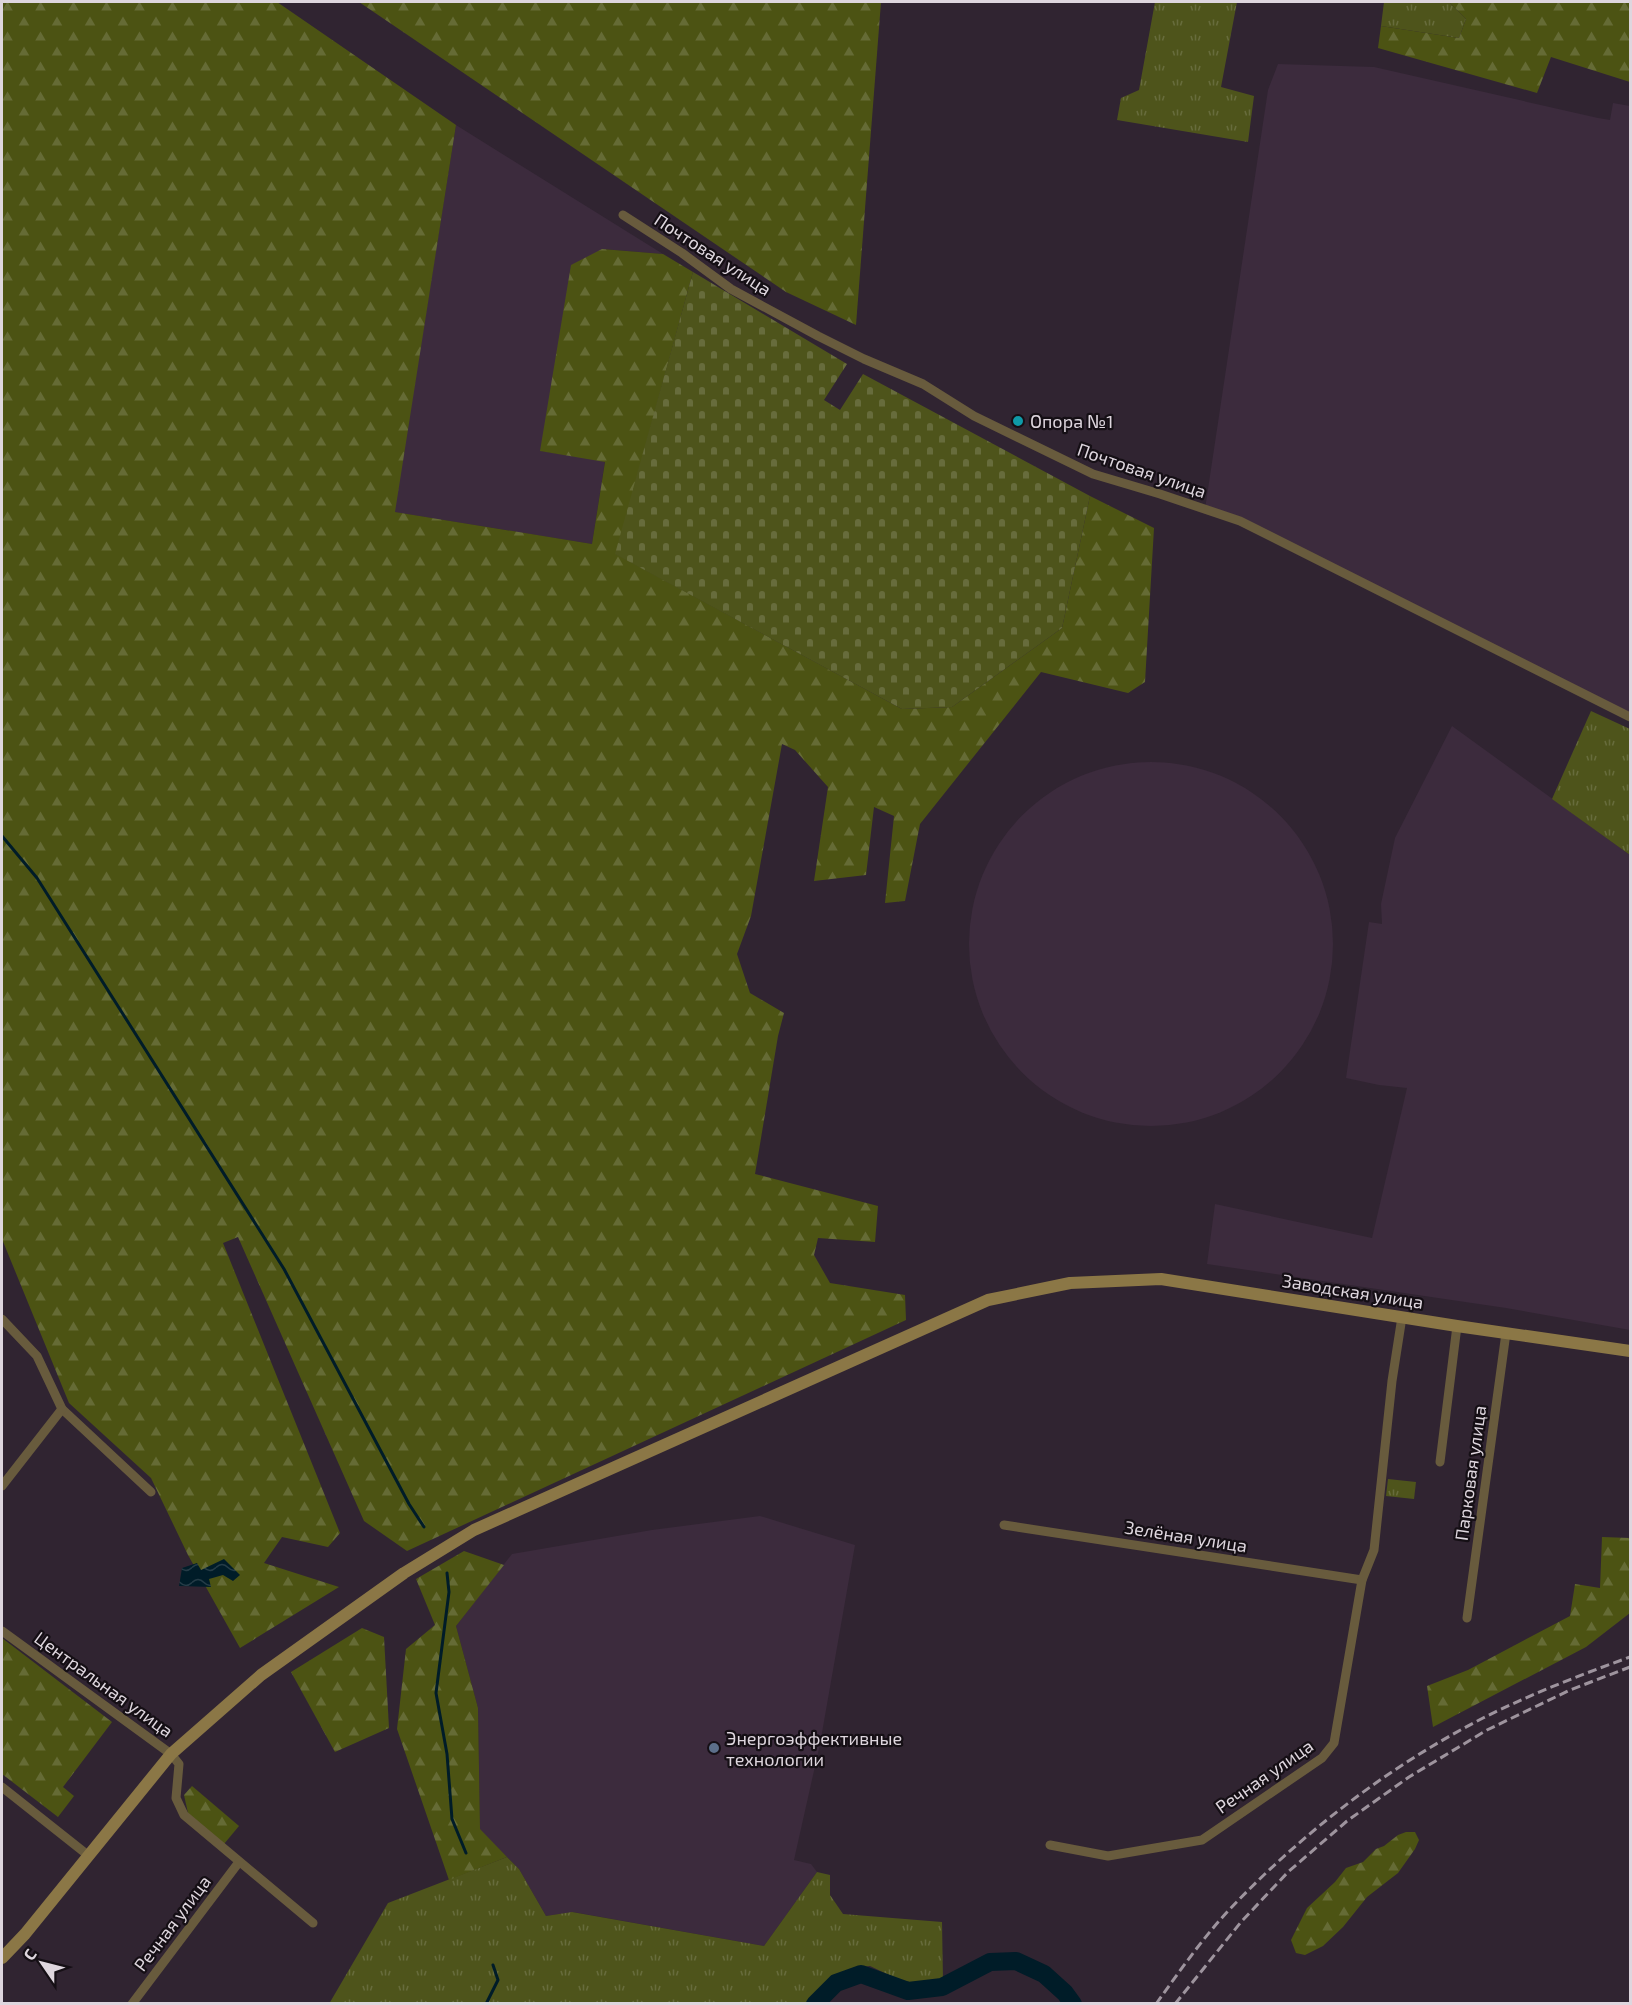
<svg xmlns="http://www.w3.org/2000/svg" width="1632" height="2005" viewBox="0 0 1632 2005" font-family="'Exo 2',sans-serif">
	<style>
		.built { fill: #3c2b3d }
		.grass { fill: url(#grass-tufts) }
		.forest { fill: url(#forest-firs) }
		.cemetery { fill: url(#cemetery-stones) }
		.water { fill: url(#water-waves) }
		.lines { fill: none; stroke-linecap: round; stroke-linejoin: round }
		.stream { stroke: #001c28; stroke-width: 3 }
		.river { stroke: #001c28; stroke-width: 18 }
		.minor { stroke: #685b3d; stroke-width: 9 }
		.secondary { stroke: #8b7746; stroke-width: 12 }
		.rail { stroke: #9e949e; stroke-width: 3; stroke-dasharray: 9 4.5; stroke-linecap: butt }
		.culture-dot { fill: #0f9aa8; stroke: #150f15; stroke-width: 2 }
		.service-dot { fill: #5c6f8a; stroke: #150f15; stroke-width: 2 }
		.labels { text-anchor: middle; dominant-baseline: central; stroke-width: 4.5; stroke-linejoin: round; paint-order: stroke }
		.street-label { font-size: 18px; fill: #ded6de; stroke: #150f15 }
		.poi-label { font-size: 18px; fill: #ded6de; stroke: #150f15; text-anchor: start }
	</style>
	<defs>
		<pattern id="grass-tufts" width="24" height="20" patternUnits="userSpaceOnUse" patternTransform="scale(1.5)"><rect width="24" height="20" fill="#4e541b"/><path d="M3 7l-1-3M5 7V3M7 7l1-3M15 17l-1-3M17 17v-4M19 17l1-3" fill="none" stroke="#676c3c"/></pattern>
		<pattern id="forest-firs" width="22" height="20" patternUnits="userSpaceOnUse" patternTransform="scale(1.5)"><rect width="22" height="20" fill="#4c5313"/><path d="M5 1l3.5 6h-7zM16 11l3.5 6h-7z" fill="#656b35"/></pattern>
		<pattern id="cemetery-stones" width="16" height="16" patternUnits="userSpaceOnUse" patternTransform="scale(1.5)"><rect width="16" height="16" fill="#4e541b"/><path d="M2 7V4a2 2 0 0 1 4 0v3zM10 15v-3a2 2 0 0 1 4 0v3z" fill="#676c3c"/></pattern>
		<pattern id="water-waves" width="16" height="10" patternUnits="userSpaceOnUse" patternTransform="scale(1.5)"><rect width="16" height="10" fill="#001c28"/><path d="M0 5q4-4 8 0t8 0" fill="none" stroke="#253c47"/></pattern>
	</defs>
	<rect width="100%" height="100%" fill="#302431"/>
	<g class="built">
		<polygon points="1278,64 1374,67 1598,118 1610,120 1613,103 1630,106 1630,717 1467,634 1205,509 1268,90"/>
		<polygon points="456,125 663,254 602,249 541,451 605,461 592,544 394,512"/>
		<polygon points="1452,726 1630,855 1630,1330 1506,1308 1207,1264 1215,1204 1372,1238 1407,1088 1379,1085 1346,1078 1369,922 1382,924 1381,904 1395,838"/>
		<circle cx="1151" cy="944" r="182"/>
		<polygon points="760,1516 855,1545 820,1744 794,1860 811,1864 817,1872 764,1946 573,1912 546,1916 519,1869 480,1830 478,1708 456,1626 512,1554 652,1530"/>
	</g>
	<g class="grass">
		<polygon points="1155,2 1237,2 1221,87 1254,96 1248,142 1117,120 1121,98 1139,90"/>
		<polygon points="1384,2 1449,2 1466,19 1459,38 1381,26"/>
		<polygon points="1591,711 1630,729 1630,855 1552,799"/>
		<polygon points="1388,1479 1416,1482 1414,1499 1386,1496"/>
		<polygon points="507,1857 519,1869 546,1916 572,1912 764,1946 817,1872 830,1875 830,1895 843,1914 942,1922 943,1981 910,1985 870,1966 861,1967 833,1978 806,2003 329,2004 388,1903"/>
	</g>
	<g class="forest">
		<polygon points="2,2 277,2 456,125 395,512 592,544 605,462 540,451 571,265 602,249 663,254 693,272 616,554 902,709 952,707 1062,628 1090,496 1154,528 1145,682 1128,693 1041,672 920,824 905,901 885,903 894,816 874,807 866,875 814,881 828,787 795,750 782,744 751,916 737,954 750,993 784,1013 778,1036 755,1174 878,1206 875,1242 818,1238 814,1255 830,1283 905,1295 906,1320 407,1551 364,1521 238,1237 223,1243 340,1533 328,1547 282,1537 264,1563 339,1587 240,1648 188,1555 151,1478 69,1403 2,1239"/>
		<polygon points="359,2 881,2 856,325 786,292"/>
		<polygon points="1449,2 1630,2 1630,82 1551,57 1537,93 1378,48 1381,26 1459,38 1466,19"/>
		<polygon points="1602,1537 1630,1538 1630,1613 1586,1647 1433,1727 1427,1686 1468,1670 1570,1616 1575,1584 1600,1588"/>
		<polygon points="464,1551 504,1565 456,1626 478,1708 480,1829 507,1857 449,1880 397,1729 406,1649 435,1625 416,1579"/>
		<polygon points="362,1628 384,1637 389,1728 335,1752 291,1672"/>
		<polygon points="2,1638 112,1722 63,1787 74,1796 58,1817 2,1774"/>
		<polygon points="192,1786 239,1826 224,1844 188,1813 184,1795"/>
		<polygon points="1406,1832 1415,1832 1419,1840 1415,1849 1398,1873 1367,1897 1343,1927 1323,1946 1305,1955 1296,1953 1291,1940 1307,1908 1335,1882 1346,1868 1363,1862 1376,1849 1384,1846 1398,1835"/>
	</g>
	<polygon class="cemetery" points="693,272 847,364 824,400 840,410 863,374 1090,496 1062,628 952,707 902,709 615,554"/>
	<polygon class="water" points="224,1559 240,1575 233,1581 223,1575 209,1579 211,1587 179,1586 182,1568 197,1563 201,1570"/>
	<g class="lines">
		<g class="stream">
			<polyline points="2,836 37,878 284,1269 409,1504 424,1527"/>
			<polyline points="447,1573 449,1592 436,1693 447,1754 452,1819 466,1853"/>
			<polyline points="486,2004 498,1980 493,1965"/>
		</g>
		<polyline class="river" points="815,2004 836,1983 861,1974 908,1991 942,1987 990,1962 1016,1961 1044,1974 1065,1993 1073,2004"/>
		<g class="minor">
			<polyline points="623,215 682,253 731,289 818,336 864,359 923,384 974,416 1093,474 1160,494 1240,521 1630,717"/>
			<polyline points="2,1319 37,1356 62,1409 151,1492"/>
			<polyline points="1440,1462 1457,1326"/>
			<polyline points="2,1486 62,1409"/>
			<polyline points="1004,1525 1362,1580"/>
			<polyline points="1467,1618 1506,1333"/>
			<polyline points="2,1631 171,1754 179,1764 176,1798 184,1815 313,1923"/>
			<polyline points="2,1787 89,1856"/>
			<polyline points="1050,1845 1108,1856 1202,1840 1322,1758 1334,1743 1362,1580 1374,1550 1392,1381 1402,1317"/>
			<polyline points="132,2004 239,1862"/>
		</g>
		<polyline class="secondary" points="2,1958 25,1934 171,1754 261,1675 404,1573 474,1530 988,1300 1070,1283 1161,1279 1457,1326 1630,1351"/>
		<g class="rail">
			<path d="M1156,2004C1179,1972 1202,1939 1229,1910C1302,1833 1388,1767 1483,1718C1531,1694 1580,1675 1630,1657"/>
			<polyline points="1175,2004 1241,1922 1288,1872 1347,1821 1409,1777 1487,1730 1570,1690 1630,1667"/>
		</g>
	</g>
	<circle class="culture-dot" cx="1018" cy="421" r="6"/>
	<circle class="service-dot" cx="714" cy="1748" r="6"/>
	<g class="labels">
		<g class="street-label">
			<text transform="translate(713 254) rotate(33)">Почтовая улица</text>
			<text transform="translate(1142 470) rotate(19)">Почтовая улица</text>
			<text transform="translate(1353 1291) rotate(9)">Заводская улица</text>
			<text transform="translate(1470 1473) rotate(-82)">Парковая улица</text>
			<text transform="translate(1186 1536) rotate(9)">Зелёная улица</text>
			<text transform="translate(104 1684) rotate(36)">Центральная улица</text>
			<text transform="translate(1264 1776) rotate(-35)">Речная улица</text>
			<text transform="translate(172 1923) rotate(-53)">Речная улица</text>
		</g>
		<g class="poi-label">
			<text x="1030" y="421">Опора №1</text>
			<text x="726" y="1738">Энергоэффективные<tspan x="726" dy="21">технологии</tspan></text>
		</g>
	</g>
	<rect width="1632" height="2005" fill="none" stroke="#ded6de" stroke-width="6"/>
	<g transform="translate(42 1963) rotate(305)" stroke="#150f15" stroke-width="4.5" paint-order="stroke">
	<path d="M0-4.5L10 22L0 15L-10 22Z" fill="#ded6de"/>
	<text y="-9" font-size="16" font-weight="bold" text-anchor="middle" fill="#ded6de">С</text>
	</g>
</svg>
